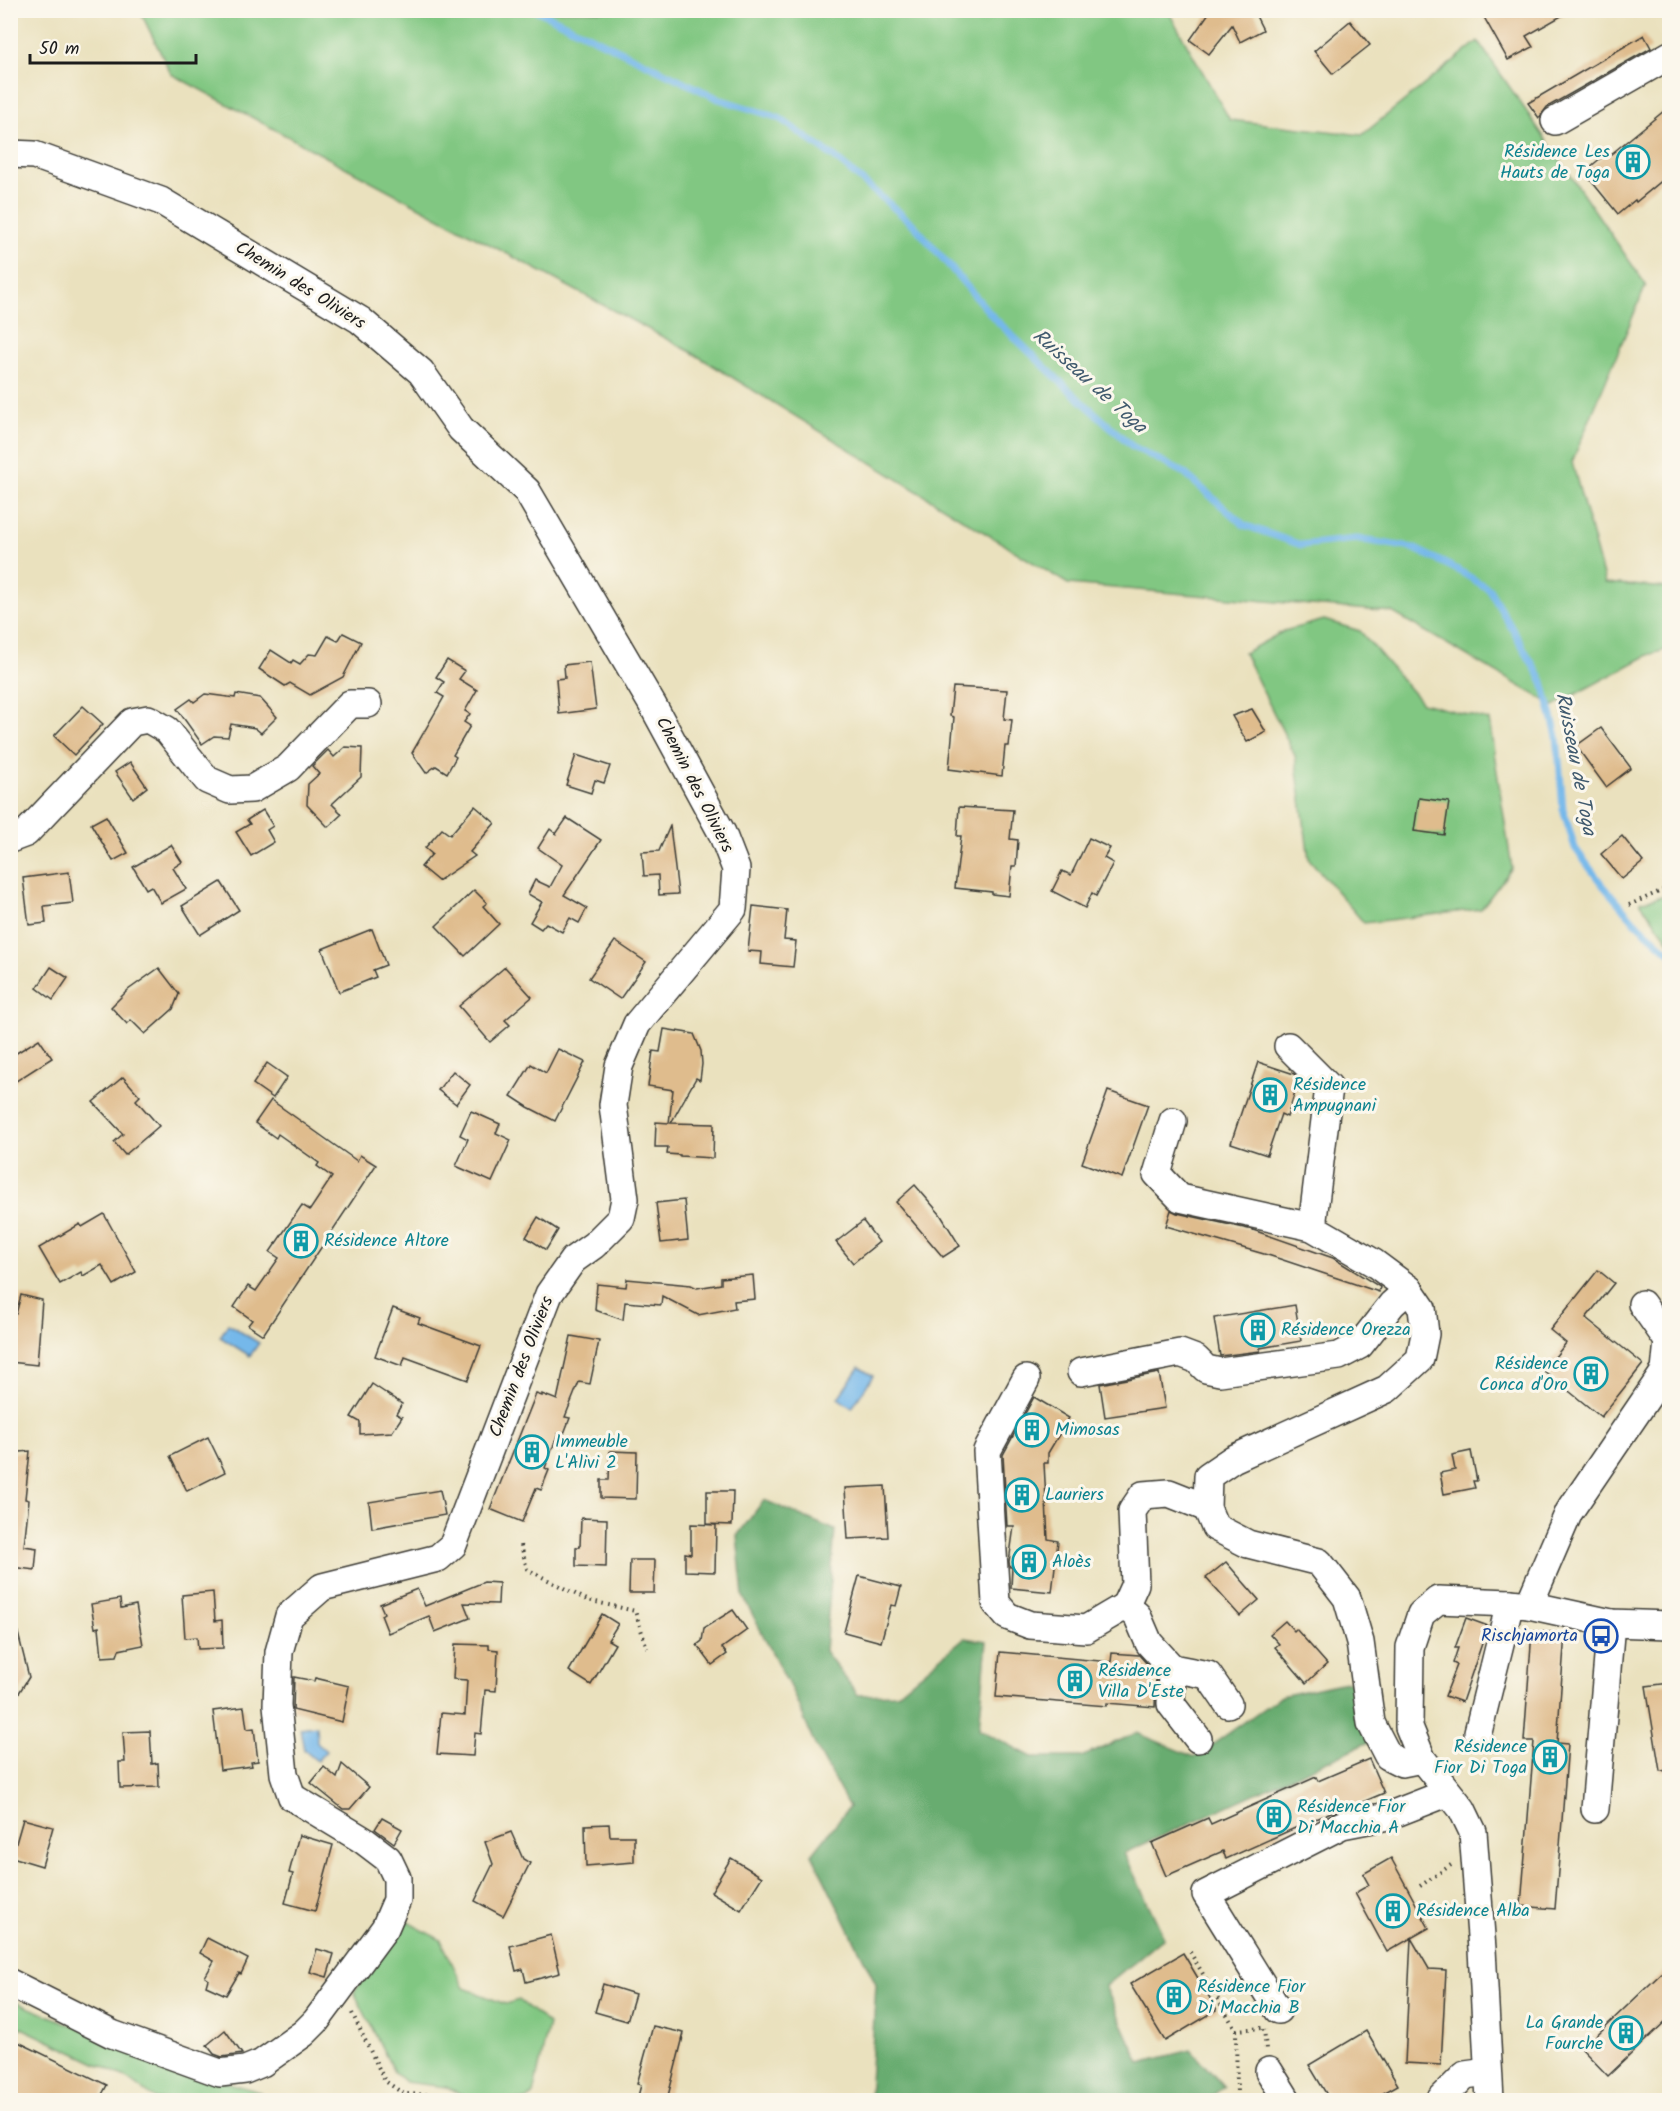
<svg xmlns="http://www.w3.org/2000/svg" width="1680" height="2111" viewBox="0 0 1680 2111" font-family="Kalam,sans-serif">
	<style>
		.green { fill: #81c782; stroke: #4e724f; stroke-width: 1.5 }
		.forest { fill: #68ac70; stroke: #426446; stroke-width: 1.5 }
		.water { fill: #75b8ea; stroke: #486a83; stroke-width: 1.5 }
		.lines { fill: none; stroke-linecap: round; stroke-linejoin: round }
		.stream { stroke: #75b8ea; stroke-width: 7 }
		.building { fill: #dfbc8d }
		.minor-casing { stroke: #3b3a34; stroke-width: 30 }
		.path { stroke: #3b3a34; stroke-width: 4; stroke-dasharray: 1.5 4.5; stroke-linecap: butt }
		.minor { stroke: #fff; stroke-width: 27 }
		.labels { text-anchor: middle; dominant-baseline: central; stroke-width: 6; stroke-linejoin: round; paint-order: stroke }
		.culture-label { font-size: 18px; fill: #0d838f; stroke: #fbf7ec; text-anchor: start }
		.street-label { font-size: 18px; fill: #1c1c1c; stroke: #fbf7ec }
		.transit-label { font-size: 18px; fill: #164399; stroke: #fbf7ec; text-anchor: end }
		.water-label { font-size: 20px; font-style: italic; fill: #405a6e; stroke: #fbf7ec }
	</style>
	<rect width="100%" height="100%" fill="#fbf7ec"/>
	<filter id="ink" filterUnits="userSpaceOnUse"><feTurbulence type="fractalNoise" baseFrequency=".0167" numOctaves="2"/><feDisplacementMap in="SourceGraphic" scale="12" xChannelSelector="R" yChannelSelector="G"/><feConvolveMatrix kernelMatrix="1 2 1 2 8 2 1 2 1" color-interpolation-filters="sRGB"/></filter>
	<filter id="wash" filterUnits="userSpaceOnUse"><feTurbulence type="fractalNoise" baseFrequency=".008" numOctaves="4" result="noise"/><feDisplacementMap in="SourceGraphic" scale="24" xChannelSelector="R" yChannelSelector="G"/><feGaussianBlur stdDeviation="1.35" result="paint"/><feColorMatrix in="noise" values="0 0 0 0 0 0 0 0 0 0 0 0 0 0 0 0 0 1.4 0 .05"/><feComposite in="paint" operator="in"/></filter>
	<g filter="url(#wash)">
		<rect width="100%" height="100%" fill="#eae1be"/>
		<g class="green">
			<polygon points="140,11 1168,11 1230,120 1362,135 1478,41 1646,285 1572,462 1605,583 1669,588 1669,649 1648,655 1554,706 1392,612 1068,584 691,352 171,74"/>
			<polygon points="1324,620 1360,631 1422,703 1489,720 1512,868 1481,909 1364,923 1309,859 1295,756 1244,653 1284,631"/>
			<polygon points="1669,894 1670,894 1669,941 1640,902"/>
			<polygon points="406,1921 441,1940 464,1988 505,2004 519,2000 549,2024 533,2094 527,2100 474,2100 446,2087 405,2082 394,2072 354,1992"/>
			<polygon points="10,2000 176,2067 256,2091 271,2100 157,2100 127,2078 11,2023"/>
		</g>
		<polygon class="forest" points="764,1500 835,1530 825,1651 858,1695 897,1694 964,1638 987,1641 979,1729 1032,1757 1081,1757 1137,1733 1195,1757 1281,1696 1351,1681 1369,1742 1124,1853 1164,1937 1105,1986 1140,2063 1191,2050 1224,2087 1206,2100 869,2100 876,1984 812,1854 849,1807 815,1745 794,1695 743,1596 737,1536"/>
		<g class="water">
			<polygon points="228,1324 259,1343 250,1356 220,1337"/>
			<polygon points="859,1367 873,1376 852,1408 838,1398"/>
			<polygon points="316,1726 317,1743 326,1751 317,1761 304,1750 300,1728"/>
		</g>
		<g class="lines">
			<polyline class="stream" points="536,10 719,99 779,118 834,157 914,225 994,318 1067,388 1132,446 1184,473 1244,525 1301,545 1357,539 1413,548 1458,570 1489,589 1543,682 1557,736 1563,809 1575,848 1601,883 1634,921 1670,953"/>
		</g>
		<g id="blocks">
			<g class="building">
				<polygon points="1211,10 1253,10 1263,30 1240,42 1232,25 1209,54 1190,40"/>
				<polygon points="1480,10 1572,10 1526,36 1533,47 1508,60"/>
				<polygon points="1350,21 1370,45 1333,74 1314,51"/>
				<polygon points="1644,35 1651,48 1547,107 1539,118 1528,103"/>
				<polygon points="1670,106 1670,170 1663,175 1665,178 1636,202 1635,200 1618,214 1584,172 1608,152 1610,155"/>
				<polygon points="343,633 361,642 343,677 310,695 290,683 285,686 259,669 271,650 291,663 293,660 300,664 309,654 317,655 328,636 338,641"/>
				<polygon points="447,660 465,671 459,679 477,690 465,711 470,714 464,722 470,726 453,755 456,757 447,773 436,766 426,773 412,753 444,697 437,693 444,682 436,677"/>
				<polygon points="590,662 596,709 559,714 556,679 565,678 564,665"/>
				<polygon points="953,687 1007,690 1004,719 1012,720 1009,746 1005,746 1002,776 949,769 954,717 950,716"/>
				<polygon points="205,694 235,698 236,694 260,698 277,717 261,733 255,728 231,724 228,737 214,736 202,744 177,709 191,699 194,702"/>
				<polygon points="83,706 103,724 74,755 54,736"/>
				<polygon points="1252,709 1266,732 1247,742 1232,716"/>
				<polygon points="1601,728 1631,768 1606,787 1576,746"/>
				<polygon points="345,747 362,748 361,777 332,804 342,814 328,827 307,805 308,784 319,774 312,766 328,750 334,757"/>
				<polygon points="576,755 610,766 604,783 595,780 591,793 566,785"/>
				<polygon points="130,762 147,787 133,798 115,772"/>
				<polygon points="1419,798 1449,802 1444,835 1414,831"/>
				<polygon points="475,806 495,823 470,852 475,856 438,881 421,867 432,854 425,848 442,829 450,835"/>
				<polygon points="959,807 1013,810 1010,839 1018,840 1016,866 1012,866 1009,896 992,894 992,892 955,888 961,836 957,836"/>
				<polygon points="263,810 273,826 267,830 274,842 251,856 236,832 250,824 247,820"/>
				<polygon points="106,816 128,853 113,861 91,824"/>
				<polygon points="567,818 601,840 564,895 587,908 579,923 570,918 562,932 546,923 541,929 530,922 542,902 528,894 535,880 550,887 562,865 538,848 550,829 556,834"/>
				<polygon points="670,826 678,894 659,895 658,875 644,876 642,852 659,851"/>
				<polygon points="1622,836 1643,862 1622,879 1601,854"/>
				<polygon points="1089,838 1110,848 1104,858 1113,863 1096,896 1092,893 1085,908 1052,891 1062,871 1071,875"/>
				<polygon points="171,845 182,862 173,868 186,889 161,903 151,886 146,889 133,867"/>
				<polygon points="69,872 73,903 44,906 46,923 29,925 23,878"/>
				<polygon points="221,882 239,910 200,935 182,906"/>
				<polygon points="474,890 487,903 483,906 499,924 465,956 436,926"/>
				<polygon points="753,906 787,910 784,940 796,941 793,967 761,964 762,952 748,951"/>
				<polygon points="372,929 386,965 373,970 376,977 339,992 322,949"/>
				<polygon points="615,941 646,962 620,999 589,978"/>
				<polygon points="51,967 68,978 53,1000 37,988"/>
				<polygon points="505,967 532,997 505,1020 510,1025 490,1042 459,1006"/>
				<polygon points="159,968 179,994 173,1009 145,1034 131,1020 127,1024 111,1007 128,990"/>
				<polygon points="664,1029 694,1034 701,1051 702,1064 700,1080 696,1078 671,1123 714,1124 713,1158 680,1156 680,1155 667,1154 668,1147 655,1147 656,1122 669,1123 673,1090 648,1086 653,1051 660,1052"/>
				<polygon points="39,1039 52,1058 10,1085 10,1057"/>
				<polygon points="558,1049 585,1062 555,1121 528,1107 511,1096 531,1064 546,1073"/>
				<polygon points="1258,1062 1294,1074 1299,1079 1287,1117 1281,1114 1267,1155 1231,1143"/>
				<polygon points="267,1063 287,1077 273,1098 253,1084"/>
				<polygon points="453,1071 470,1085 456,1104 438,1090"/>
				<polygon points="123,1077 140,1096 136,1100 159,1126 125,1155 114,1142 123,1134 93,1102"/>
				<polygon points="1108,1091 1148,1105 1122,1178 1082,1163"/>
				<polygon points="271,1100 357,1161 360,1155 376,1165 263,1335 248,1325 252,1320 234,1307 248,1286 256,1291 279,1258 270,1252 302,1205 310,1210 332,1177 317,1166 319,1163 278,1134 276,1138 255,1123"/>
				<polygon points="471,1111 500,1124 496,1133 511,1140 492,1182 456,1166 468,1139 460,1135"/>
				<polygon points="915,1185 940,1214 960,1246 943,1257 896,1202"/>
				<polygon points="684,1200 688,1240 661,1243 656,1203"/>
				<polygon points="1171,1210 1177,1213 1253,1230 1333,1258 1380,1287 1379,1292 1271,1256 1166,1226"/>
				<polygon points="104,1214 136,1272 114,1285 102,1265 83,1276 81,1272 60,1284 39,1248 80,1224 82,1227"/>
				<polygon points="538,1217 558,1230 546,1250 526,1237"/>
				<polygon points="863,1221 879,1242 853,1263 836,1242"/>
				<polygon points="1598,1270 1614,1283 1586,1318 1643,1364 1601,1417 1544,1371 1566,1343 1550,1330"/>
				<polygon points="753,1275 755,1299 734,1301 735,1308 698,1315 662,1296 661,1305 625,1302 623,1320 595,1310 597,1284 626,1287 627,1279 691,1285 697,1288 721,1284 721,1278"/>
				<polygon points="21,1295 42,1300 37,1365 10,1362 10,1314 16,1314"/>
				<polygon points="1295,1305 1301,1341 1260,1348 1260,1351 1220,1356 1214,1318"/>
				<polygon points="393,1308 420,1318 418,1323 481,1346 468,1380 405,1357 402,1366 375,1356"/>
				<polygon points="571,1336 599,1341 590,1384 579,1382 565,1417 570,1418 563,1436 558,1434 545,1468 549,1470 541,1490 536,1488 522,1522 490,1509 536,1394 542,1396 542,1394 557,1400"/>
				<polygon points="1159,1373 1165,1408 1105,1417 1100,1384"/>
				<polygon points="372,1384 402,1404 396,1414 402,1417 392,1432 360,1434 360,1422 351,1417"/>
				<polygon points="1034,1397 1069,1418 1048,1453 1048,1463 1044,1463 1048,1539 1058,1541 1052,1592 1011,1588 1012,1567 1010,1567 1009,1562 1014,1526 1007,1526 1003,1455"/>
				<polygon points="208,1437 225,1472 187,1491 170,1456"/>
				<polygon points="30,1451 25,1499 29,1500 24,1546 37,1548 35,1570 11,1567 12,1560 10,1560 10,1453"/>
				<polygon points="610,1451 637,1452 636,1499 601,1498 601,1480 609,1480"/>
				<polygon points="1471,1451 1477,1481 1473,1481 1475,1488 1444,1494 1440,1473 1455,1470 1452,1455"/>
				<polygon points="885,1486 888,1537 848,1539 845,1488"/>
				<polygon points="440,1490 445,1515 372,1528 369,1502"/>
				<polygon points="707,1491 733,1491 732,1525 707,1524"/>
				<polygon points="581,1518 607,1519 606,1567 576,1566 576,1547 580,1547"/>
				<polygon points="691,1524 716,1525 715,1572 685,1571 685,1553 691,1554"/>
				<polygon points="630,1560 655,1560 654,1593 629,1593"/>
				<polygon points="1226,1562 1259,1600 1240,1616 1206,1578"/>
				<polygon points="859,1576 901,1587 896,1606 891,1605 881,1642 844,1632"/>
				<polygon points="484,1582 499,1583 498,1604 464,1603 470,1618 435,1632 429,1616 388,1633 381,1615 384,1613 380,1604 417,1589 425,1606"/>
				<polygon points="213,1592 215,1621 222,1620 223,1648 198,1649 197,1637 185,1638 182,1595"/>
				<polygon points="120,1599 121,1608 136,1605 143,1645 119,1650 117,1656 102,1657 99,1627 95,1628 91,1604"/>
				<polygon points="733,1610 747,1630 722,1648 727,1654 712,1665 697,1645 702,1641 704,1628"/>
				<polygon points="602,1614 618,1624 608,1640 615,1644 591,1685 569,1671"/>
				<polygon points="1466,1618 1488,1626 1462,1702 1445,1696 1457,1665 1453,1663 1458,1648 1455,1648"/>
				<polygon points="1285,1621 1294,1631 1296,1629 1327,1664 1306,1683 1275,1647 1279,1644 1270,1634"/>
				<polygon points="17,1629 29,1677 10,1707 10,1630"/>
				<polygon points="1532,1631 1565,1633 1557,1743 1568,1744 1555,1909 1521,1906 1534,1741 1524,1741"/>
				<polygon points="455,1644 489,1645 489,1649 498,1650 496,1691 485,1690 481,1734 475,1733 473,1756 437,1754 441,1713 465,1715 467,1680 453,1679"/>
				<polygon points="1000,1652 1111,1662 1112,1653 1139,1655 1156,1674 1155,1707 1107,1703 1107,1706 996,1697"/>
				<polygon points="294,1677 314,1681 315,1678 349,1686 342,1722 293,1710"/>
				<polygon points="1670,1683 1670,1770 1660,1771 1646,1686"/>
				<polygon points="244,1707 247,1729 254,1728 258,1761 251,1762 252,1766 220,1770 213,1711"/>
				<polygon points="150,1731 152,1764 158,1763 159,1787 120,1788 119,1762 125,1762 123,1732"/>
				<polygon points="1369,1759 1384,1793 1351,1807 1331,1812 1226,1859 1223,1851 1166,1876 1152,1843 1208,1818 1211,1824 1316,1777 1318,1781"/>
				<polygon points="342,1764 369,1787 350,1809 343,1809 311,1783 324,1767 337,1778"/>
				<polygon points="382,1818 402,1829 394,1843 375,1829"/>
				<polygon points="23,1819 53,1827 42,1866 12,1857"/>
				<polygon points="609,1824 610,1836 634,1836 634,1862 586,1866 585,1825"/>
				<polygon points="511,1832 523,1859 530,1863 503,1916 475,1901 493,1864 485,1842"/>
				<polygon points="299,1835 333,1845 315,1911 285,1903 293,1874 289,1873"/>
				<polygon points="731,1858 762,1877 741,1910 711,1892"/>
				<polygon points="1391,1858 1429,1928 1411,1938 1429,1969 1446,1970 1441,2065 1405,2063 1411,1938 1387,1952 1355,1893 1369,1885 1363,1874"/>
				<polygon points="551,1935 560,1973 526,1982 523,1969 516,1971 510,1946"/>
				<polygon points="207,1938 248,1959 241,1974 239,1973 226,1995 206,1986 208,1979 205,1977 214,1961 200,1953"/>
				<polygon points="317,1949 334,1954 327,1977 310,1972"/>
				<polygon points="1183,1953 1217,2010 1165,2041 1130,1984"/>
				<polygon points="1670,1965 1670,2017 1608,2076 1582,2049"/>
				<polygon points="603,1984 635,1994 627,2021 595,2012"/>
				<polygon points="653,2026 684,2033 667,2100 637,2100 641,2085 637,2084"/>
				<polygon points="225,2030 242,2054 222,2057 214,2054 207,2045"/>
				<polygon points="1366,2031 1398,2085 1371,2100 1330,2100 1309,2065"/>
				<polygon points="10,2038 107,2085 99,2100 10,2100"/>
			</g>
		</g>
	</g>
	<g filter="url(#ink)">
		<use href="#blocks" fill-opacity="0" stroke="#3b3a34" stroke-width="1.5"/>
		<g class="lines">
			<defs>
				<g id="minor">
					<polyline points="1555,121 1670,55"/>
					<polyline points="10,154 34,155 161,201 360,320 421,372 461,429 527,491 652,704 722,833 736,869 733,909 637,1024 619,1066 613,1105 625,1199 621,1218 594,1245 573,1260 549,1294 453,1545 438,1558 322,1587 289,1616 279,1652 277,1705 284,1774 292,1797 363,1840 388,1859 397,1878 397,1900 385,1928 316,2021 304,2033 262,2063 245,2070 220,2073 112,2034 10,1983"/>
					<polyline points="10,839 26,833 132,722 148,719 167,730 207,780 230,790 252,789 288,768 350,704 368,704"/>
					<polyline points="1288,1046 1329,1087 1312,1227"/>
					<polyline points="1173,1121 1157,1174 1180,1198 1312,1227 1374,1263 1409,1289 1422,1308 1425,1334 1420,1359 1387,1389 1233,1459 1208,1476 1207,1508 1215,1527 1248,1544 1319,1562 1347,1598 1360,1642 1371,1723 1388,1756 1402,1763 1422,1759"/>
					<polyline points="1081,1372 1180,1353 1196,1359 1206,1369 1220,1372 1339,1356 1360,1345 1392,1304 1409,1289"/>
					<polyline points="1026,1379 987,1451 996,1603 1007,1616 1030,1625 1086,1629 1125,1606"/>
					<polyline points="1529,1605 1569,1512 1665,1371 1668,1341 1642,1304"/>
					<polyline points="1125,1606 1135,1584 1132,1511 1143,1495 1169,1493 1207,1508"/>
					<polyline points="1125,1606 1137,1615 1149,1643 1172,1668 1171,1704 1198,1739"/>
					<polyline points="1172,1668 1208,1675 1228,1704"/>
					<polyline points="1478,1732 1510,1603"/>
					<polyline points="1595,1809 1611,1623"/>
					<polyline points="1278,2010 1206,1894 1342,1825 1388,1816 1447,1793"/>
					<polyline points="1269,2071 1287,2100"/>
					<polyline points="1440,2100 1465,2075 1487,2072"/>
					<polyline points="1490,2100 1482,1949 1473,1832 1462,1809 1422,1759 1409,1727 1410,1647 1421,1614 1438,1600 1510,1603 1529,1605 1611,1623 1670,1625"/>
				</g>
			</defs>
			<use href="#minor" class="minor-casing"/>
			<g class="path">
				<polyline points="1629,905 1670,887"/>
				<polyline points="521,1545 527,1569 587,1600 635,1611 647,1648"/>
				<polyline points="1420,1886 1451,1865"/>
				<polyline points="1190,1952 1236,2030 1237,2096"/>
				<polyline points="352,2013 385,2081 404,2094 446,2095 455,2100"/>
				<polyline points="1264,2029 1266,2049"/>
				<polyline points="1236,2030 1263,2028"/>
			</g>
			<use href="#minor" class="minor"/>
		</g>
	</g>
	<defs>
		<symbol id="building-ring" viewBox="-11 -11 22 22"><circle r="9.5" fill="#fbf7ec" stroke="#0f9aa8" stroke-width="1.5"/><path d="M-4-6H4V6H1V3H-1V6H-4ZM-2.5-4.3h1.7v1.8h-1.7ZM.8-4.3h1.7v1.8H.8ZM-2.5-1h1.7V.8h-1.7ZM.8-1h1.7V.8H.8Z" fill="#0f9aa8"/></symbol>
		<symbol id="bus-ring" viewBox="-11 -11 22 22"><circle r="9.5" fill="#fbf7ec" stroke="#1a4fb4" stroke-width="1.5"/><path d="M-5-6H5V4H4V6H2V4H-2V6H-4V4H-5ZM-3.5-4V0h7V-4ZM-3.5 1.2v1.5H-2V1.2ZM2 1.2v1.5H3.5V1.2Z" fill="#1a4fb4"/></symbol>
	</defs>
	<g fill-rule="evenodd">
		<use href="#building-ring" x="1614" y="143" width="38" height="38"/>
		<use href="#building-ring" x="1251" y="1076" width="38" height="38"/>
		<use href="#building-ring" x="282" y="1222" width="38" height="38"/>
		<use href="#building-ring" x="1239" y="1311" width="38" height="38"/>
		<use href="#building-ring" x="1572" y="1355" width="38" height="38"/>
		<use href="#building-ring" x="1013" y="1411" width="38" height="38"/>
		<use href="#building-ring" x="513" y="1433" width="38" height="38"/>
		<use href="#building-ring" x="1003" y="1476" width="38" height="38"/>
		<use href="#building-ring" x="1010" y="1543" width="38" height="38"/>
		<use href="#bus-ring" x="1582" y="1617" width="38" height="38"/>
		<use href="#building-ring" x="1056" y="1662" width="38" height="38"/>
		<use href="#building-ring" x="1531" y="1738" width="38" height="38"/>
		<use href="#building-ring" x="1255" y="1798" width="38" height="38"/>
		<use href="#building-ring" x="1374" y="1892" width="38" height="38"/>
		<use href="#building-ring" x="1155" y="1978" width="38" height="38"/>
		<use href="#building-ring" x="1607" y="2014" width="38" height="38"/>
	</g>
	<g class="labels">
		<g class="culture-label">
			<text x="1610" y="152" text-anchor="end">Résidence Les<tspan x="1610" dy="21">Hauts de Toga</tspan></text>
			<text x="1293" y="1085">Résidence<tspan x="1293" dy="21">Ampugnani</tspan></text>
			<text x="324" y="1241">Résidence Altore</text>
			<text x="1281" y="1330">Résidence Orezza</text>
			<text x="1568" y="1364" text-anchor="end">Résidence<tspan x="1568" dy="21">Conca d'Oro</tspan></text>
			<text x="1055" y="1430">Mimosas</text>
			<text x="555" y="1442">Immeuble<tspan x="555" dy="21">L'Alivi 2</tspan></text>
			<text x="1045" y="1495">Lauriers</text>
			<text x="1052" y="1562">Aloès</text>
			<text x="1098" y="1671">Résidence<tspan x="1098" dy="21">Villa D'Este</tspan></text>
			<text x="1527" y="1747" text-anchor="end">Résidence<tspan x="1527" dy="21">Fior Di Toga</tspan></text>
			<text x="1297" y="1807">Résidence Fior<tspan x="1297" dy="21">Di Macchia A</tspan></text>
			<text x="1416" y="1911">Résidence Alba</text>
			<text x="1197" y="1987">Résidence Fior<tspan x="1197" dy="21">Di Macchia B</tspan></text>
			<text x="1603" y="2023" text-anchor="end">La Grande<tspan x="1603" dy="21">Fourche</tspan></text>
		</g>
		<g class="street-label">
			<text transform="translate(300 286) rotate(32)">Chemin des Oliviers</text>
			<text transform="translate(694 785) rotate(63)">Chemin des Oliviers</text>
			<text transform="translate(522 1367) rotate(-69)">Chemin des Oliviers</text>
		</g>
		<g class="transit-label">
			<text x="1578" y="1636">Rischjamorta</text>
		</g>
		<g class="water-label">
			<text transform="translate(1089 382) rotate(42)">Ruisseau de Toga</text>
			<text transform="translate(1575 764) rotate(79)">Ruisseau de Toga</text>
		</g>
	</g>
	<rect width="1680" height="2111" fill="none" stroke="#fbf7ec" stroke-width="36"/>
	<path d="M30 54v9h166v-9" fill="none" stroke="#1c1c1c" stroke-width="3"/>
	<text x="39" y="54" font-size="18" fill="#1c1c1c" stroke="#fbf7ec" stroke-width="4.5" paint-order="stroke">50 m</text>
</svg>
